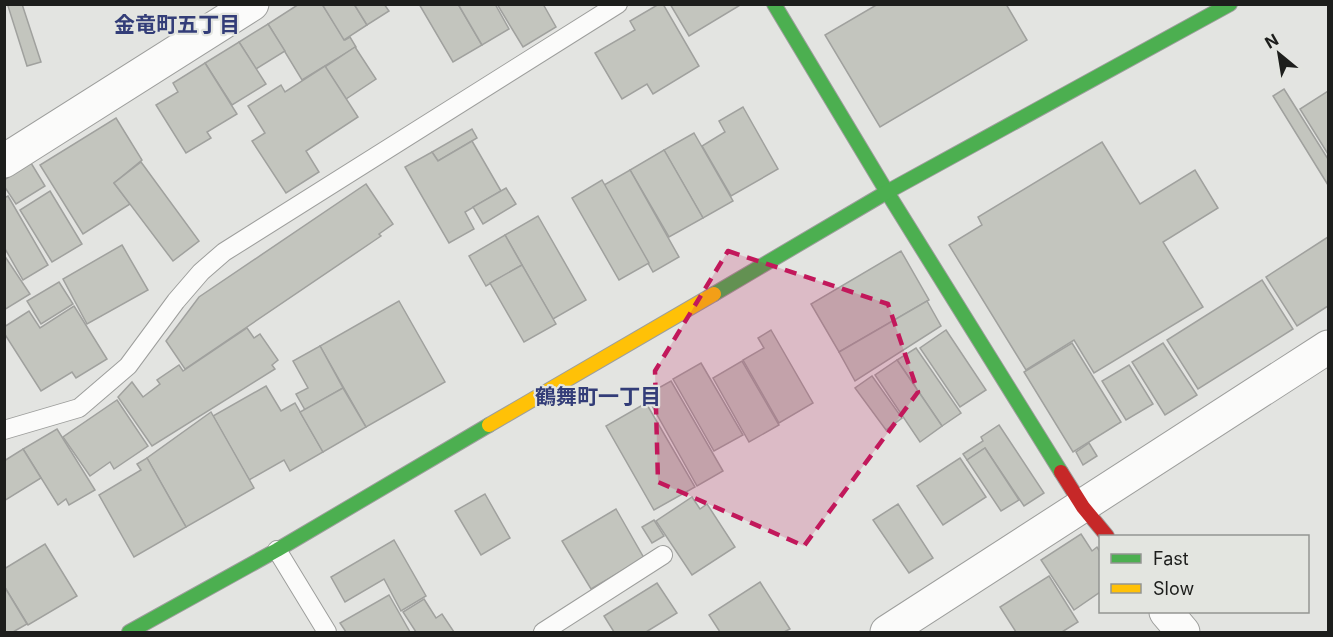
<svg xmlns="http://www.w3.org/2000/svg" width="1333" height="637" viewBox="0 0 1333 637" font-family="Inter,'Noto Sans JP',sans-serif">
	<style>
		.building { fill: #c3c5be; stroke: #a0a19e; stroke-width: 1.5 }
		.lines { fill: none; stroke-linecap: round; stroke-linejoin: round }
		.lane-casing { stroke: #9d9e9c; stroke-width: 20 }
		.street-casing { stroke: #9d9e9c; stroke-width: 35 }
		.fast-casing { stroke: #9d9e9c; stroke-width: 16 }
		.slow-casing { stroke: #9d9e9c; stroke-width: 16 }
		.jam-casing { stroke: #9d9e9c; stroke-width: 16 }
		.lane { stroke: #fbfbfa; stroke-width: 18 }
		.street { stroke: #fbfbfa; stroke-width: 33 }
		.fast { stroke: #4caf50; stroke-width: 14 }
		.slow { stroke: #ffc107; stroke-width: 14 }
		.jam { stroke: #c62828; stroke-width: 14 }
		.marked { fill: #c2185b; fill-opacity: 0.2; stroke: #c2185b; stroke-width: 4.5; stroke-dasharray: 12 8; stroke-linejoin: round }
		.labels { text-anchor: middle; dominant-baseline: central; stroke-width: 4.5; stroke-linejoin: round; paint-order: stroke }
		.neighbourhood-label { font-size: 21px; font-weight: bold; fill: #333d78; stroke: #e3e5e0 }
	</style>
	<rect width="100%" height="100%" fill="#e3e4e1"/>
	<g class="building">
		<polygon points="12,4 22,4 41,62 27,66 8,6"/>
		<polygon points="299,4 322,4 345,40 350,37 356,47 302,80 268,24"/>
		<polygon points="322,4 354,4 367,25 344,40"/>
		<polygon points="354,4 384,4 389,11 367,25"/>
		<polygon points="419,4 458,4 482,45 453,62"/>
		<polygon points="458,4 495,4 509,29 482,45"/>
		<polygon points="497,4 543,4 556,27 523,47"/>
		<polygon points="659,4 663,4 699,66 653,94 647,84 622,99 595,53 635,30 630,21"/>
		<polygon points="670,4 742,4 689,36"/>
		<polygon points="878,4 1006,4 1027,40 880,127 825,35"/>
		<polygon points="268,24 285,51 256,69 239,42"/>
		<polygon points="239,42 266,84 232,105 205,63"/>
		<polygon points="355,47 376,79 346,99 325,67"/>
		<polygon points="205,63 237,114 207,132 211,138 186,153 156,105 178,92 173,83"/>
		<polygon points="325,66 358,117 306,151 319,172 286,193 252,141 265,133 248,106 281,85 285,92"/>
		<polygon points="1284,89 1328,159 1328,185 1273,96"/>
		<polygon points="1328,91 1328,154 1300,109"/>
		<polygon points="743,107 778,169 731,196 702,146 725,132 719,121"/>
		<polygon points="116,118 142,160 114,183 130,204 83,234 40,165"/>
		<polygon points="472,129 477,138 438,161 432,152"/>
		<polygon points="694,133 733,201 703,218 664,150"/>
		<polygon points="472,141 501,191 465,212 474,229 449,243 405,167 432,152 438,161"/>
		<polygon points="1102,142 1140,204 1195,170 1218,208 1163,242 1203,307 1094,373 1074,340 1026,370 949,245 982,225 978,217"/>
		<polygon points="664,150 703,218 669,237 630,170"/>
		<polygon points="141,162 199,241 173,261 114,183"/>
		<polygon points="31,163 45,186 16,204 4,186 4,180"/>
		<polygon points="630,170 679,257 653,272 604,185"/>
		<polygon points="602,180 649,263 619,280 572,198"/>
		<polygon points="366,184 393,224 379,234 381,236 185,369 166,341 199,297"/>
		<polygon points="506,188 516,204 483,224 473,207"/>
		<polygon points="50,191 82,244 52,262 20,210"/>
		<polygon points="8,196 48,265 23,280 4,247 4,198"/>
		<polygon points="538,216 586,300 553,319 505,235"/>
		<polygon points="505,235 522,265 486,286 469,256"/>
		<polygon points="1328,237 1328,306 1297,326 1266,277"/>
		<polygon points="122,245 148,290 87,324 63,279"/>
		<polygon points="901,251 929,300 839,352 811,304"/>
		<polygon points="4,255 30,294 4,310"/>
		<polygon points="522,265 556,324 524,342 490,283"/>
		<polygon points="1262,280 1293,329 1198,389 1167,340"/>
		<polygon points="59,282 73,304 41,324 27,301"/>
		<polygon points="399,301 445,382 366,427 320,346"/>
		<polygon points="927,301 941,326 855,381 839,352"/>
		<polygon points="74,306 107,359 76,378 72,372 41,391 4,333 4,327 29,311 40,328"/>
		<polygon points="247,328 254,338 260,334 278,360 272,365 275,369 152,446 118,397 132,382 143,397 160,384 157,380 179,365 183,371"/>
		<polygon points="771,330 813,403 779,423 743,360 764,348 758,338"/>
		<polygon points="946,330 986,390 960,407 920,348"/>
		<polygon points="1072,343 1121,422 1073,452 1024,372"/>
		<polygon points="1163,343 1197,395 1165,415 1132,362"/>
		<polygon points="320,346 343,388 305,410 296,394 308,388 293,361"/>
		<polygon points="916,348 961,413 942,426 897,360"/>
		<polygon points="897,360 942,426 920,442 875,375"/>
		<polygon points="742,361 779,425 749,442 713,378"/>
		<polygon points="701,363 743,435 714,451 673,379"/>
		<polygon points="1129,365 1153,404 1126,420 1102,381"/>
		<polygon points="872,376 902,418 886,430 855,388"/>
		<polygon points="671,381 723,471 697,486 646,395"/>
		<polygon points="266,386 281,411 295,403 323,452 290,471 284,460 249,480 213,416"/>
		<polygon points="343,388 366,427 323,452 300,412"/>
		<polygon points="117,400 148,446 114,469 110,462 90,476 63,437"/>
		<polygon points="646,403 695,487 654,510 606,426"/>
		<polygon points="211,412 254,488 186,527 147,458"/>
		<polygon points="999,425 1044,493 1024,506 985,448 967,460 963,454 983,441 981,437"/>
		<polygon points="57,429 95,490 69,505 66,499 58,505 23,449"/>
		<polygon points="1089,443 1097,456 1083,465 1076,452"/>
		<polygon points="985,448 1019,500 1001,511 967,460"/>
		<polygon points="23,449 41,478 4,501 4,461"/>
		<polygon points="147,458 186,527 134,557 99,495 141,470 137,464"/>
		<polygon points="960,458 986,497 943,525 917,486"/>
		<polygon points="485,494 510,538 481,555 455,511"/>
		<polygon points="692,497 700,509 707,504 735,547 692,575 656,521"/>
		<polygon points="898,504 933,558 909,573 873,520"/>
		<polygon points="616,509 644,558 591,589 562,541"/>
		<polygon points="654,520 664,536 652,543 642,527"/>
		<polygon points="1081,534 1092,551 1097,547 1100,552 1100,592 1074,610 1041,560"/>
		<polygon points="394,540 426,596 401,611 384,579 345,602 331,577"/>
		<polygon points="45,544 77,596 28,625 4,586 4,569"/>
		<polygon points="1049,576 1078,622 1062,632 1016,632 1000,607"/>
		<polygon points="760,582 790,629 784,632 720,632 709,615"/>
		<polygon points="657,583 677,613 646,632 614,632 604,616"/>
		<polygon points="4,586 27,624 13,632 4,632"/>
		<polygon points="389,595 410,632 346,632 340,623"/>
		<polygon points="424,599 436,618 442,614 454,632 416,632 403,612"/>
	</g>
	<g class="lines">
		<defs>
			<g id="lane">
				<polyline points="4,430 79,408 128,366 176,301 201,272 224,252 618,4"/>
				<polyline points="277,550 327,632"/>
				<polyline points="543,632 663,555"/>
			</g>
			<g id="street">
				<polyline points="4,161 252,4"/>
				<polyline points="1166,612 1183,632"/>
				<polyline points="887,632 1328,347"/>
			</g>
			<g id="fast">
				<polyline points="774,4 887,192 1061,472"/>
				<polyline points="714,294 887,192 1230,4"/>
				<polyline points="129,632 277,550 489,425"/>
			</g>
			<polyline id="slow" points="489,425 714,294"/>
			<polyline id="jam" points="1061,472 1083,507 1107,536"/>
		</defs>
		<use href="#lane" class="lane-casing"/>
		<use href="#street" class="street-casing"/>
		<use href="#fast" class="fast-casing"/>
		<use href="#slow" class="slow-casing"/>
		<use href="#jam" class="jam-casing"/>
		<use href="#lane" class="lane"/>
		<use href="#street" class="street"/>
		<use href="#fast" class="fast"/>
		<use href="#slow" class="slow"/>
		<use href="#jam" class="jam"/>
	</g>
	<path class="marked" d="M728,251L888,304L918,392L804,546L658,482L655,371Z"/>
	<g class="labels">
		<g class="neighbourhood-label">
			<text x="177" y="24">金竜町五丁目</text>
			<text x="598" y="396">鶴舞町一丁目</text>
		</g>
	</g>
	<rect width="1333" height="637" fill="none" stroke="#1d1e1c" stroke-width="12"/>
	<rect x="1099" y="535" width="210" height="78" fill="#e3e5e0" stroke="#949592" stroke-width="1.5"/>
	<rect x="1111" y="554" width="30" height="9" fill="#4caf50" stroke="#949592" stroke-width="1.5"/>
	<text x="1153" y="565" font-size="18" fill="#1d1e1c">Fast</text>
	<rect x="1111" y="584" width="30" height="9" fill="#ffc107" stroke="#949592" stroke-width="1.5"/>
	<text x="1153" y="595" font-size="18" fill="#1d1e1c">Slow</text>
	<g transform="translate(1279 54) rotate(330)" stroke="#e3e5e0" stroke-width="4.5" paint-order="stroke">
	<path d="M0-4.5L10 22L0 15L-10 22Z" fill="#1d1e1c"/>
	<text y="-9" font-size="16" font-weight="bold" text-anchor="middle" fill="#1d1e1c">N</text>
	</g>
</svg>
